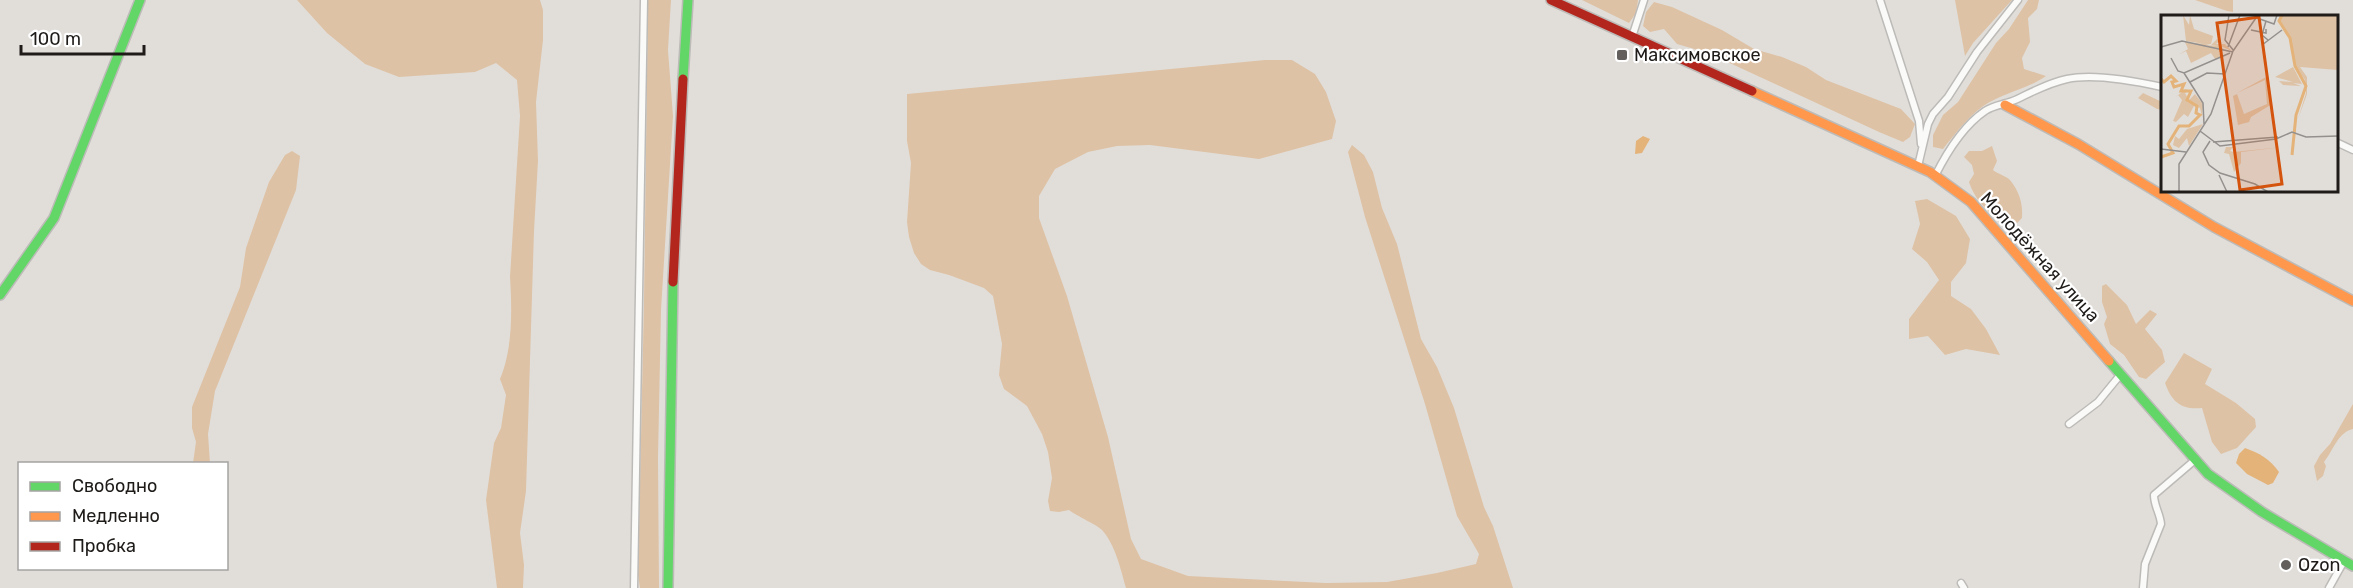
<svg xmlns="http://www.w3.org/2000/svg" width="2353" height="588" viewBox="0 0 2353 588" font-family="Rubik,sans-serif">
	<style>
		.green { fill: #dec2a5 }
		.water { fill: #e4b37a }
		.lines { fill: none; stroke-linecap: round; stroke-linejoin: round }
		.street-casing { stroke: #bdbbb8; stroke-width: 9 }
		.fast-casing { stroke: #bdbbb8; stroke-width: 12 }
		.slow-casing { stroke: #bdbbb8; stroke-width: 12 }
		.jam-casing { stroke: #bdbbb8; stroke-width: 12 }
		.street { stroke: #fafaf9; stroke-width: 6 }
		.fast { stroke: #63d668; stroke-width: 9 }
		.slow { stroke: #ff974d; stroke-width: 9 }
		.jam { stroke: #b3261e; stroke-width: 9 }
		.poi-dot { fill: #625f5d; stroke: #fff; stroke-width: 2 }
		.labels { text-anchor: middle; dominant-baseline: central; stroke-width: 4.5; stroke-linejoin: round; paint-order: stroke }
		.poi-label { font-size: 18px; fill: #1e1b19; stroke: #fff; text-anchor: start }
		.street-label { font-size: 18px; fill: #1e1b19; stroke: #fff }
		.inset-river { fill: none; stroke: #e4b37a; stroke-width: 3 }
		.inset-road { fill: none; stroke: #93908d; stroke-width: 1.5 }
		.view { fill: #d4530d; fill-opacity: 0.15; stroke: #d4530d; stroke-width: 3 }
		.inset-edge { fill: none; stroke: #1e1b19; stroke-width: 3 }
	</style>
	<rect width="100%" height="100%" fill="#e1deda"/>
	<g class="green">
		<path d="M297,0H540L543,10V40L536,102L538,161L534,231L526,491L520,533L524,565L523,588H497L486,500L494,443L501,428L506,395L500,379C513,348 512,310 510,277L520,116L517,80L496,63L475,72L399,77L365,64L327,33Z"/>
		<polygon points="648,0 671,0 668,50 673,116 661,310 658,458 659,588 640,588 638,575 644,303"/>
		<polygon points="1582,0 1638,0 1636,13 1629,23"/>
		<polygon points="1955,0 2012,0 1973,43 1965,56"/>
		<path d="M2028,0H2039L2037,9L2028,18L2030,42L2022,58L2024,69L2046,76C2026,90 2001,93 1982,107C1967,118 1955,134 1943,149L1933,147V135L1943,115L1958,102L1996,43L2009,29Z"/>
		<polygon points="2195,0 2233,0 2233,12 2227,11"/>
		<polygon points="1654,2 1672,7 1722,30 1754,49 1782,57 1806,67 1826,80 1901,109 1915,124 1910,137 1903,142 1879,132 1708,53 1677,44 1664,29 1650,32 1643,26 1646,12"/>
		<path d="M1265,60H1292L1315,74L1326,92L1336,121L1332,139L1259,159L1150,145L1117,146L1088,152L1055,169L1039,196V218L1067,296L1108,437L1131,539L1141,559L1188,576L1326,583L1387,582L1437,573L1476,564L1479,554L1457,516L1425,404L1365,217L1348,152L1352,145L1364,155L1373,172L1382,208L1397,244L1421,339L1437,367L1454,408L1484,507L1493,526L1513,588H1126C1121,570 1115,544 1102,530C1097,525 1077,516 1069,510L1059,512L1050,511L1048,501L1052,478L1048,452L1042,434L1027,406L1004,389L999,375L1002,344L993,296L984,288L949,275L930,270L921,264L914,253L909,237L907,222L911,163L907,141V94Z"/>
		<polygon points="2143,93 2162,102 2162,110 2157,109 2138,98"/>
		<path d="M1992,146L1997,161L1993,170C1998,174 2006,176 2010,180C2019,191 2023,203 2022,218L2016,224C1993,220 1976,203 1969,182L1974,174L1972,165L1964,157L1969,151H1982Z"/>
		<polygon points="292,151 300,156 296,190 215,391 208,434 210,463 193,463 196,442 192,428 192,407 240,287 246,248 269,182 285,155"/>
		<polygon points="1927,199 1956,216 1970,239 1966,263 1951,282 1951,296 1971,309 1986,329 2000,355 1966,349 1945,355 1928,336 1909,339 1909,319 1939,280 1927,262 1912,249 1920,224 1915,201"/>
		<polygon points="2106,284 2127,305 2136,324 2150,310 2157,314 2145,329 2162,350 2165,362 2146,379 2139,377 2124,355 2110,344 2104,324 2107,317 2102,302 2102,286"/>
		<path d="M2184,353L2212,369L2205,384L2236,403L2255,419L2256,427L2237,448L2221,454L2212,442L2202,408C2181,410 2172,402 2165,383Z"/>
		<path d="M2353,404V429C2338,432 2333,451 2324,462L2326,466L2323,476L2317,481L2314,466L2320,455L2330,444Z"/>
	</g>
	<g class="water">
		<polygon points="1643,136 1650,139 1642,153 1635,154 1636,141"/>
		<path d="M2245,448C2259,453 2270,459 2279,472L2273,483L2268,485L2247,474L2236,463L2239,454Z"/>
	</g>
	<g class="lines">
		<defs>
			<g id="street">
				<polyline points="1880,0 1919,121 1921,144"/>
				<polyline points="1632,37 1644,0"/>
				<polyline points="2336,142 2353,150"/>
				<polyline points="1918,166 1928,124 1933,114 1948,97 1977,52 2018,0"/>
				<path d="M1935,176C1947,152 1963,126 1985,111C1993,105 2006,104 2015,100C2032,92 2048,83 2067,79C2094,73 2135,81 2162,87"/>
				<polyline points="2069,424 2098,402 2121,374"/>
				<polyline points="1961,583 1964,588"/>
				<polyline points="634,588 644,0"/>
				<path d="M2143,588L2145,564L2161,524C2160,513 2154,506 2154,495L2195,460"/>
				<polyline points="2329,588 2344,561"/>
			</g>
			<g id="fast">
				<polyline points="683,79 688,0"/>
				<polyline points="0,295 54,218 140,0"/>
				<polyline points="2109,361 2208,474 2262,512 2353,566"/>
				<polyline points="668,588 673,282"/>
			</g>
			<g id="slow">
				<polyline points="1752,91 1930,172 1971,202 2109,361"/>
				<polyline points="2005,105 2078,144 2214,227 2353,301"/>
			</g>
			<g id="jam">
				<polyline points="1551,0 1752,91"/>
				<polyline points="673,282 683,79"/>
			</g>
		</defs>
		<use href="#street" class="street-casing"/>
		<use href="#fast" class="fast-casing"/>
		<use href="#slow" class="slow-casing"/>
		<use href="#jam" class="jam-casing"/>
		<use href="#street" class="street"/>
		<use href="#fast" class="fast"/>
		<use href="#slow" class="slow"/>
		<use href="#jam" class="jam"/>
	</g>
	<g class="poi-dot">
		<rect x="1616" y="49" width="12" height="12" rx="3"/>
		<circle cx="2286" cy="565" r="6"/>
	</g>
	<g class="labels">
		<g class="poi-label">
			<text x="1634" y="55">Максимовское</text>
			<text x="2298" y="565">Ozon</text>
		</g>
		<g class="street-label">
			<text transform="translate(2040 257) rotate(48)">Молодёжная улица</text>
		</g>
	</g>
	<g transform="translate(2161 15)">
		<rect width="177" height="177" fill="#e1deda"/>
		<path d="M22,0L28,10L29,0L33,14L52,21L50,29L44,30L57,31L50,30L56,24L59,26L55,29H64L71,36L59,31L64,35L58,37L60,42L54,44L50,38L30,48L25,36L17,40L27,34L24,27L44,29L25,26ZM121,0H177V55L139,52L146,62V79L137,104L145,78L144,65L134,51L129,23L118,6ZM132,52L141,69L132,68L140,71L122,70L118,66L132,67L114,62ZM107,61L111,89L90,102L88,107L77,110L72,81L76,79L83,99L106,89L104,65L76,78ZM24,74L30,76V80L28,76L24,78L28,85L34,79L42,89L41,102L39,93L33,91L27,102L23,99L15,107L12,106L21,85L17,80L14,83ZM42,109L28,131L26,123L18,133L12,130L14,121L18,124L26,114ZM65,132H72L69,136L73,137L122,132L80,137V148L73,157L68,139L63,138Z" fill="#dec2a5"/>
		<path class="inset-river" d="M121,0L118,6L129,23L134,51L145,71L135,100L131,140M0,64L3,67L10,61L15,66L11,67L13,72L23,69L20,76H30L26,85L36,91L35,98L39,100L28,111H18L7,129L12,138L0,142"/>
		<path class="inset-road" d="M68,0L64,25L73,36M96,3L113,9L116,0M105,6L101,20L107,25M90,15L105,18V14M101,30L121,15M0,32L21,26L72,37M67,32L79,0M10,43L17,56L23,58L69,38M23,58L42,88L43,109M29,67L46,58L64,59M39,116L59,131L115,124L131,117L145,122L177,121M49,126L42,137L48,150L59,158L94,169L107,177M52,127L117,122M0,134L25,137M58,160L66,177M18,177V149L50,99L72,36L97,0"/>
		<path class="view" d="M98,2L121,169L79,175L56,8Z"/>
		<rect width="177" height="177" class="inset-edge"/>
	</g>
	<rect x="18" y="462" width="210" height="108" fill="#ffffff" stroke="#a5a4a3" stroke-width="1.5"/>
	<rect x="30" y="482" width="30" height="9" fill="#63d668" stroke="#a5a4a3" stroke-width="1.5"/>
	<text x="72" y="492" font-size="18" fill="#1e1b19">Свободно</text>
	<rect x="30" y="512" width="30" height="9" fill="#ff974d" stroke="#a5a4a3" stroke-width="1.5"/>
	<text x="72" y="522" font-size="18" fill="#1e1b19">Медленно</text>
	<rect x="30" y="542" width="30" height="9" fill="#b3261e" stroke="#a5a4a3" stroke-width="1.5"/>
	<text x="72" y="552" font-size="18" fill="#1e1b19">Пробка</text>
	<path d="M21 45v9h123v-9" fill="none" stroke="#1e1b19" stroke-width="3"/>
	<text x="30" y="45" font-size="18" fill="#1e1b19" stroke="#ffffff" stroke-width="4.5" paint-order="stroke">100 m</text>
</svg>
